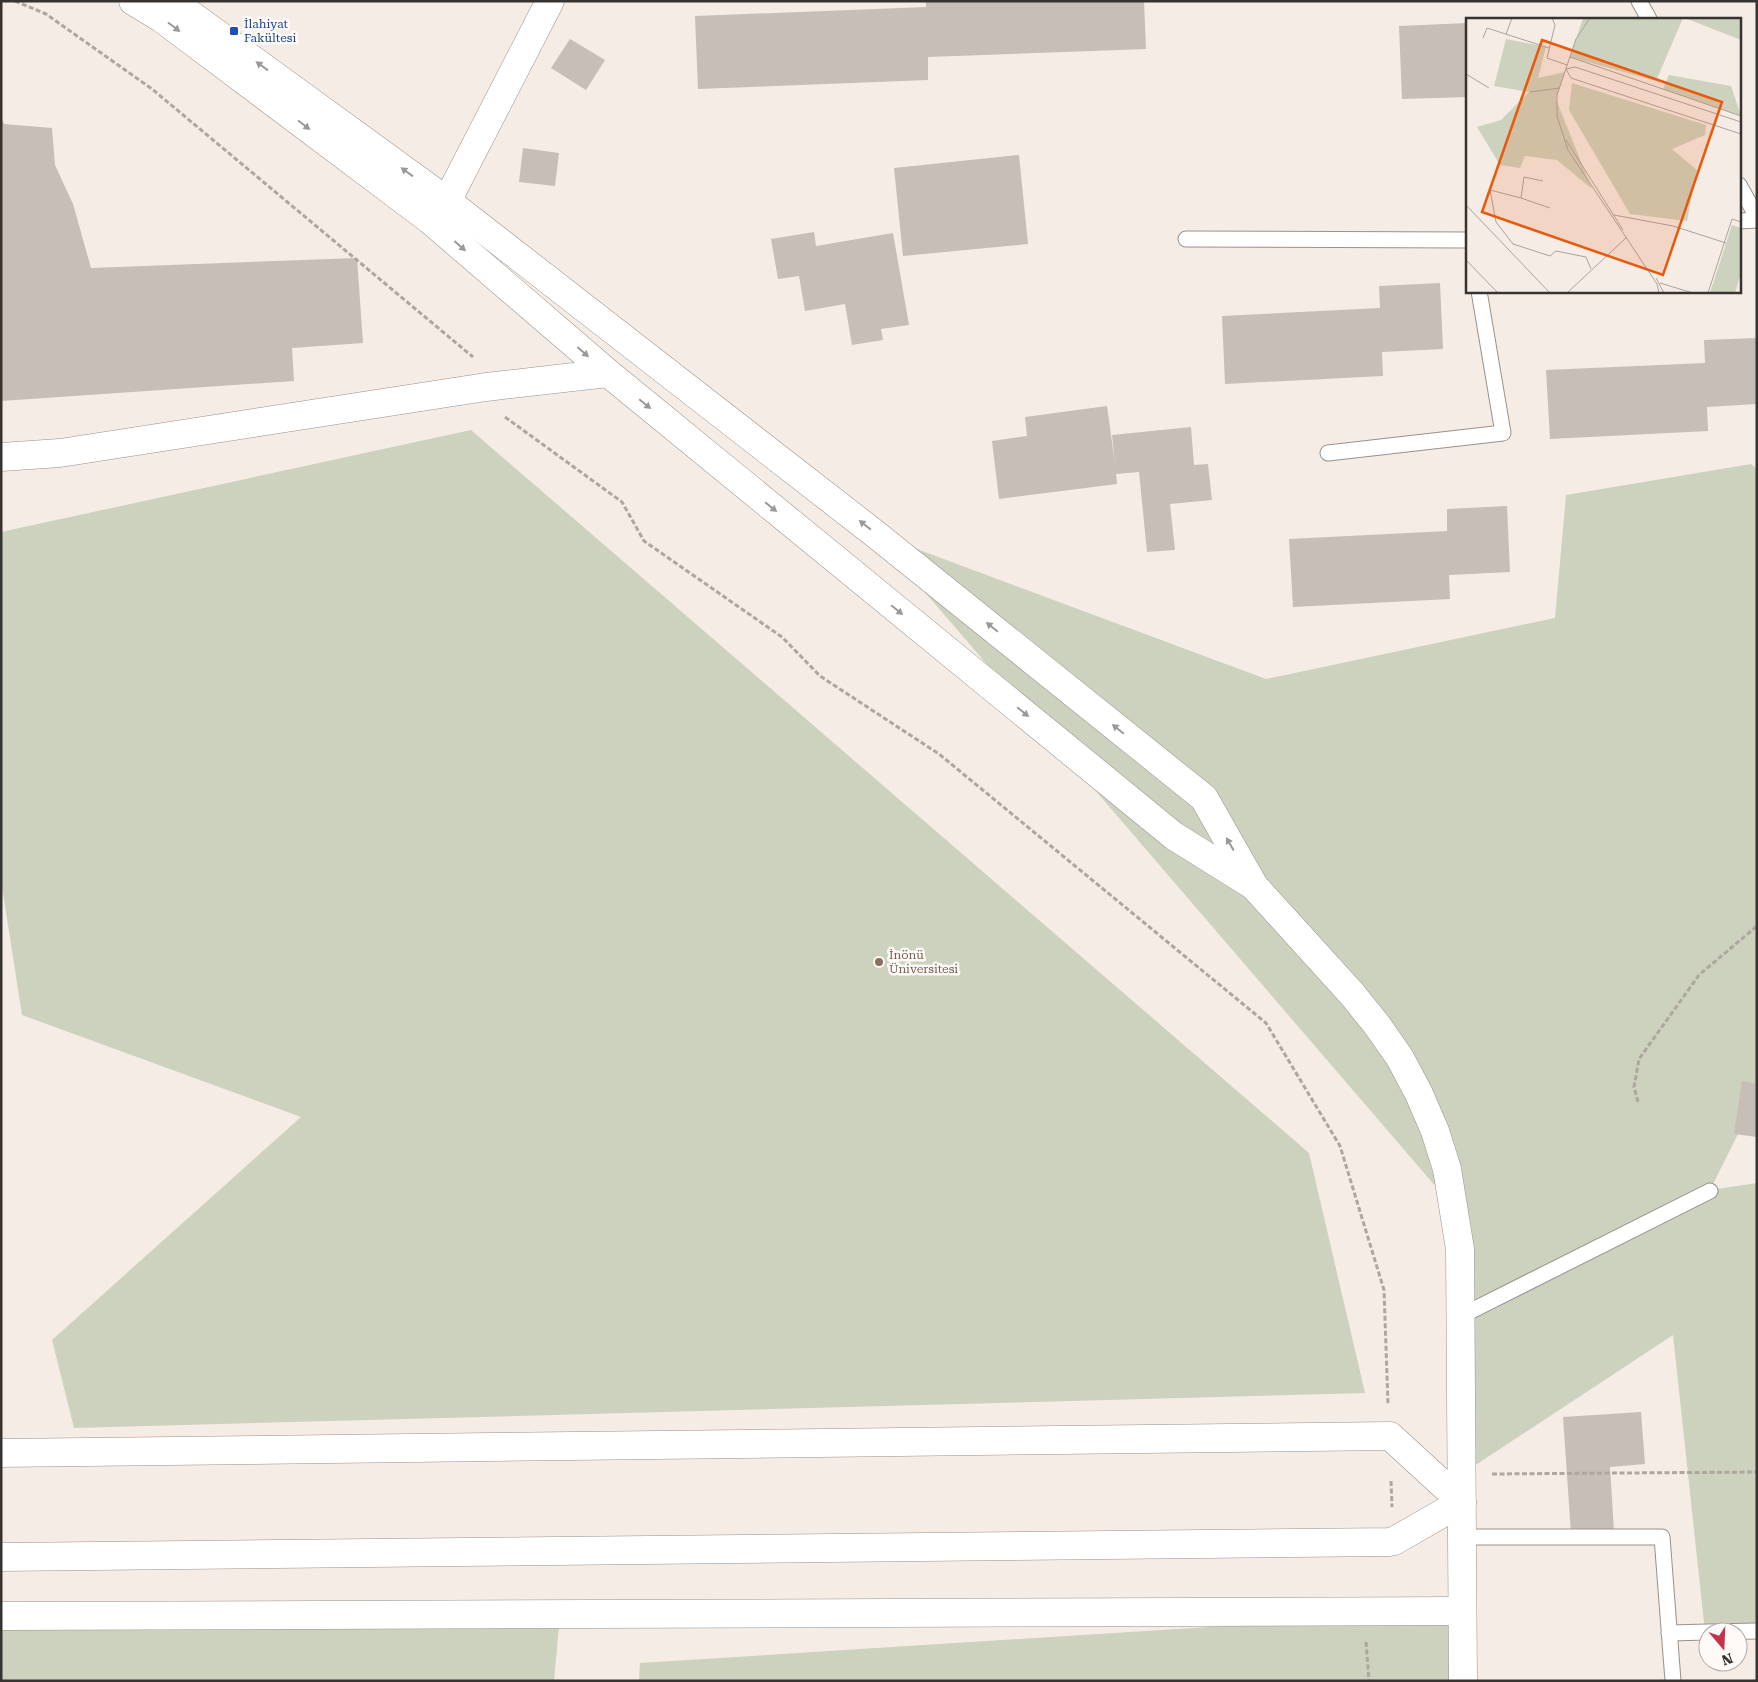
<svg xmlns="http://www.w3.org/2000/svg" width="1758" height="1682" viewBox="0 0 1758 1682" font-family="'Roboto Serif',serif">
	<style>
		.green { fill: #ccd2bd }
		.building { fill: #c7beb7 }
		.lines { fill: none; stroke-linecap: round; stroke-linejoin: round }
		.lane-casing { stroke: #99918b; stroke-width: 17 }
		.street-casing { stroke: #99918b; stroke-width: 29 }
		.secondary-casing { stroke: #99918b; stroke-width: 29 }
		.path { stroke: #ada6a1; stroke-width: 3; stroke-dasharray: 5 2.5; stroke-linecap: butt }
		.lane { stroke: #fff; stroke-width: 15 }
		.street { stroke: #fff; stroke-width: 28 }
		.secondary { stroke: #fff; stroke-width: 28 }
		.oneway { fill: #9a9998 }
		.transit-dot { fill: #1a4fb4; stroke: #fefaf8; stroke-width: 2 }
		.education-dot { fill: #8d6e63; stroke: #fefaf8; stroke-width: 2 }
		.labels { text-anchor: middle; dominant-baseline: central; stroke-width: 5; stroke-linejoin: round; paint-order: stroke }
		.transit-label { font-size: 12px; fill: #164399; stroke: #fefaf8; text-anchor: start }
		.education-label { font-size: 12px; fill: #785e54; stroke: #fefaf8; text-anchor: start }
		.inset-road { fill: none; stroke: #a9a29d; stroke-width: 1 }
		.view { fill: #e8590c; fill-opacity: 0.15; stroke: #e8590c; stroke-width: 2.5 }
		.inset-edge { fill: none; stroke: #363330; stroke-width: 2.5 }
	</style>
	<rect width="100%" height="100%" fill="#f5ece5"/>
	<g class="green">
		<polygon points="471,430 1309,1153 1365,1393 74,1428 52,1340 301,1117 22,1015 1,880 1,532"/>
		<polygon points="1751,464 1757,469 1757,1096 1710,1190 1757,1183 1757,1625 1705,1632 1673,1335 1462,1474 1455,1209 874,533 1266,679 1555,618 1566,495"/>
		<polygon points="1462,1611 1463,1681 639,1681 640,1663"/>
		<polygon points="560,1615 554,1681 1,1681 1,1616"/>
	</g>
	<g class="building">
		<polygon points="926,1 1144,1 1146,49 928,57 928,80 698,89 695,16 926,7"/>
		<polygon points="1467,23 1467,97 1402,99 1399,26"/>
		<polygon points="570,39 605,60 586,90 551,68"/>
		<polygon points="1,117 4,124 52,128 55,165 73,204 91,268 357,258 363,343 292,348 294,381 1,401"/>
		<polygon points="523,148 559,153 555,186 519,182"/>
		<polygon points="1019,155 1028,244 903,256 894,168"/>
		<polygon points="814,232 816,246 893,233 909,325 881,329 883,340 852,345 845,304 805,311 799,276 778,279 771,239"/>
		<polygon points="1440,283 1443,349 1382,352 1383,376 1225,384 1222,316 1380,308 1379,286"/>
		<polygon points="1757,338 1757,404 1707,407 1708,431 1550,439 1546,370 1705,363 1704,340"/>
		<polygon points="1107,406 1115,464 1112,435 1191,427 1194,465 1208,464 1212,500 1170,504 1175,550 1147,552 1139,472 1116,474 1117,484 999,499 992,441 1027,436 1025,417"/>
		<polygon points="1507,506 1510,572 1449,575 1450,599 1293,607 1289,539 1447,531 1447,509"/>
		<polygon points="1742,1081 1757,1084 1757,1137 1734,1134"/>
		<polygon points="1641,1412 1645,1464 1610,1467 1614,1531 1571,1534 1563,1417"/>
	</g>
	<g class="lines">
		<defs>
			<g id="lane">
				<polyline points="1639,1 1649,19"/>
				<polyline points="1739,185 1757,217"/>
				<polyline points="1739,221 1757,220"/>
				<polyline points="1186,239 1467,240"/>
				<polyline points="1328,453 1503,433 1479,291"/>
				<polyline points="1461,1316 1710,1191"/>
				<polyline points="1462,1537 1662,1537 1673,1681"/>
				<polyline points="1710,1632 1757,1631"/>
				<polyline points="1669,1633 1708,1632"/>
			</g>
			<g id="street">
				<polyline points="431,219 447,201 550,1"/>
				<polyline points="1,457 60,453 486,387 608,373"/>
				<polyline points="1,1453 1390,1436 1462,1502 1394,1541 1389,1542 1,1557"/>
			</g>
			<g id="secondary">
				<polyline points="133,1 161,18 430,220 608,373 1174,836 1251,884"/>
				<polyline points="172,1 447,201 874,533 1204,798 1254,886 1352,994 1377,1025 1400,1058 1419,1094 1435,1131 1447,1169 1460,1249 1463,1681"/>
				<polyline points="1,1616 1462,1611"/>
			</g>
		</defs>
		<use href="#lane" class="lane-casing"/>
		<use href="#street" class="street-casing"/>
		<use href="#secondary" class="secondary-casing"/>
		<g class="path">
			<polyline points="15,1 46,14 152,89 473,357"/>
			<polyline points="505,417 622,502 644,541 782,637 820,676 939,754 1266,1023 1340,1146 1384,1290 1388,1404"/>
			<polyline points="1638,1102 1634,1087 1639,1059 1699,975 1757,926"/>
			<polyline points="1492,1474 1757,1472"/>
			<polyline points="1391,1481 1392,1507"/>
			<polyline points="1366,1642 1369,1681"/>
		</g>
		<use href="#lane" class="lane"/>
		<use href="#street" class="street"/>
		<use href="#secondary" class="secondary"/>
	</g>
	<defs><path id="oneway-solid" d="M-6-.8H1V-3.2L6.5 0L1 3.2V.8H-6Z" transform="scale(1.25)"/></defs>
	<g class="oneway">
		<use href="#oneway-solid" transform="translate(174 27) rotate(37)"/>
		<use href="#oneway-solid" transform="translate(262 66) rotate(-144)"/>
		<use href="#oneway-solid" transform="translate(304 125) rotate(37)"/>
		<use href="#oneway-solid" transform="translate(407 172) rotate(-144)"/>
		<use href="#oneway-solid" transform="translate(460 246) rotate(41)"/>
		<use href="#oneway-solid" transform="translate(583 352) rotate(41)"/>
		<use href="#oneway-solid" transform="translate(645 404) rotate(39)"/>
		<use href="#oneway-solid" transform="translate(771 507) rotate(39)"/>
		<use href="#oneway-solid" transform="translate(865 525) rotate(-142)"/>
		<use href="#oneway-solid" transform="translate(897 610) rotate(39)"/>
		<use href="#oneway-solid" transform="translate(992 627) rotate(-141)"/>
		<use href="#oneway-solid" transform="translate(1023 712) rotate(39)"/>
		<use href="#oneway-solid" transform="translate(1118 729) rotate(-141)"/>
		<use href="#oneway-solid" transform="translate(1230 844) rotate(-120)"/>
	</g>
	<rect class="transit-dot" x="229" y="26" width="10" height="10" rx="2.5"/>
	<circle class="education-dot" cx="879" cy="962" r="5"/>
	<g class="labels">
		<g class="transit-label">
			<text x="244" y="24">İlahiyat<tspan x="244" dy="14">Fakültesi</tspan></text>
		</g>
		<g class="education-label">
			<text x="889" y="955">İnönü<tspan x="889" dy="14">Üniversitesi</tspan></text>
		</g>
	</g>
	<g transform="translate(1466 18)">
		<rect width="275" height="275" fill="#f5ece5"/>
		<path d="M117,0H217L190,63L104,39ZM219,0H275V22ZM40,21L80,29L72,60L99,54L90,81L126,171L91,142L59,138L54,150L34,147L11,109L35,102L63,74L28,68ZM203,57L265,68L275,98L197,71ZM106,65L240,107L239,117L206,131L231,152L221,203L164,196L103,92ZM266,207L275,210V255L269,275H244Z" fill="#ccd2bd"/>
		<path class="inset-road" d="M86,0L89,7L81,40L101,47M124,0L110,21L91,77V98L102,132L191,266L193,275M40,16L46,0M17,20L21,10L83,30M104,39L275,98M0,56L23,70M64,74L94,70M275,104L109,49L100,51L105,60L275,116M100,122L157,212M77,163L58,159L55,180L24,172L30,204L47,226L84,238L90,233L120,239L125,251M55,180L84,190M0,187L84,275M148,197L207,208L260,225M0,242L32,275M190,260L198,275M194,265L227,275M101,275L161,219M242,275L266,201L275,204"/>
		<path class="view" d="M76,22L256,84L197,257L16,194Z"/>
		<rect width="275" height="275" class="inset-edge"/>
	</g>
	<rect width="1758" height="1682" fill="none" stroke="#363330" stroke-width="5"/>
	<g transform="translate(1723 1647) rotate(161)"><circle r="24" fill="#fefaf8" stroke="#aeaaa8"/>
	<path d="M0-4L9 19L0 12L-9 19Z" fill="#c3334b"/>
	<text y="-8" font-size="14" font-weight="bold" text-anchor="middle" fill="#363330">N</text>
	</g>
</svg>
